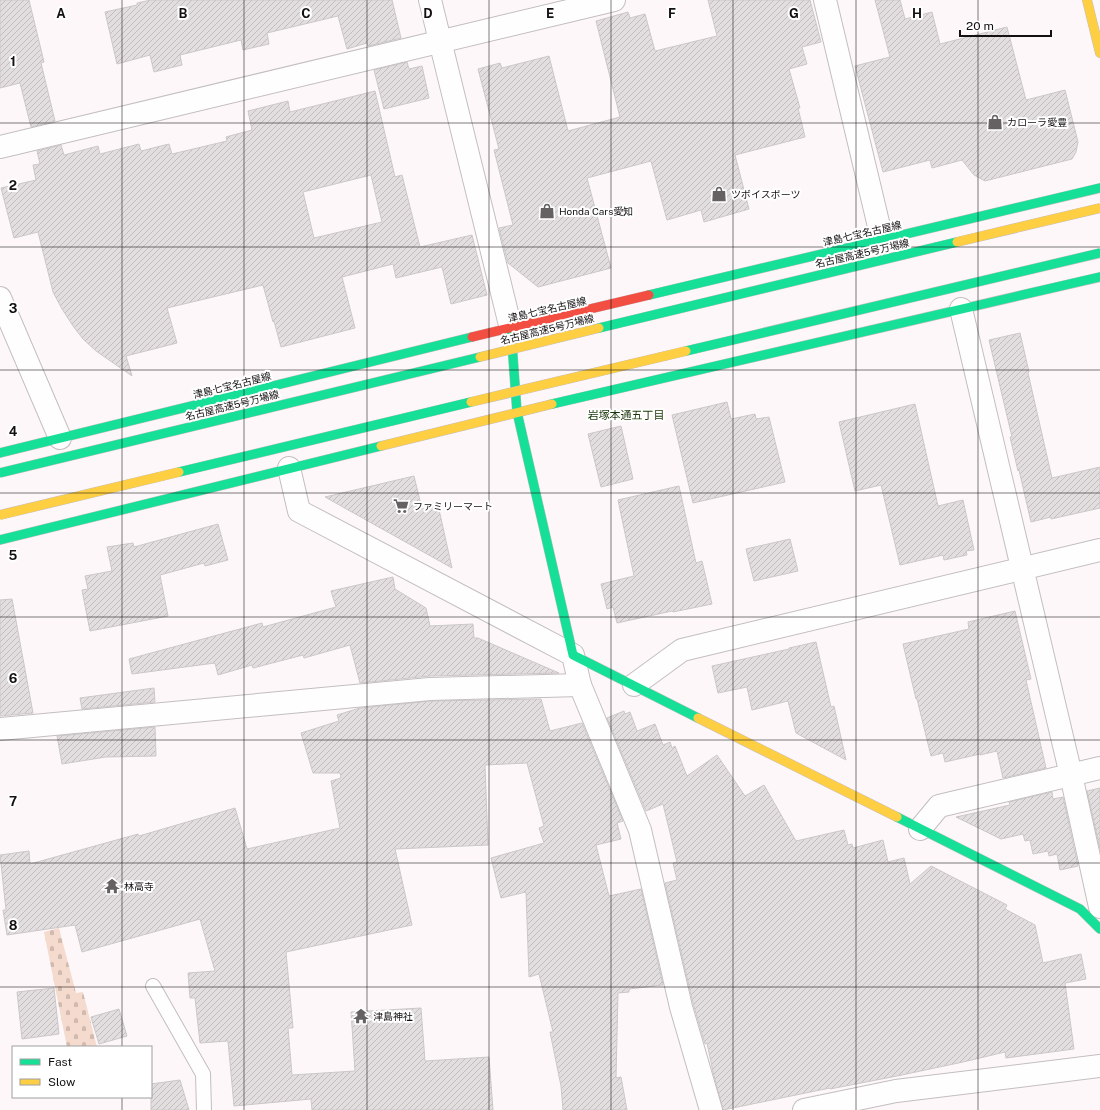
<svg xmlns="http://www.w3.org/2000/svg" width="1100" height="1110" viewBox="0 0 1100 1110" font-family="'Public Sans','Noto Sans JP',sans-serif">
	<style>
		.cemetery { fill: url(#cemetery-stones) }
		.building { fill: url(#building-hatch); stroke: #ccc7c8; fill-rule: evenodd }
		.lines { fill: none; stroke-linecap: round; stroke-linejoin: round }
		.lane-casing { stroke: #c3bec0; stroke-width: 16 }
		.street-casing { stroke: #c3bec0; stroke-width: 24 }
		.fast-casing { stroke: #c3bec0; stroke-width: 10 }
		.slow-casing { stroke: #c3bec0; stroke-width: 10 }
		.jam-casing { stroke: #c3bec0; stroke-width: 10 }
		.lane { stroke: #fffefe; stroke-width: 14 }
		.street { stroke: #fffefe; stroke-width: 22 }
		.fast { stroke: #16e098; stroke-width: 9 }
		.slow { stroke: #ffcf43; stroke-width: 9 }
		.jam { stroke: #f24e42; stroke-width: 9 }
		.fast-bridge-casing { stroke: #c3bec0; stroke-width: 10; stroke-linecap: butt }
		.slow-bridge-casing { stroke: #c3bec0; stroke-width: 10; stroke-linecap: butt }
		.fast-bridge { stroke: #16e098; stroke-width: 9 }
		.slow-bridge { stroke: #ffcf43; stroke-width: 9 }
		.grid { fill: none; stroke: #131011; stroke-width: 1; stroke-opacity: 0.55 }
		.labels { text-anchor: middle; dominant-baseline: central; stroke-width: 4; stroke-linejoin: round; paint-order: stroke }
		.poi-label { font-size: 10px; fill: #131011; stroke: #fff; text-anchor: start }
		.street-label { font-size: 10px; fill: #131011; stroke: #fff }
		.neighbourhood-label { font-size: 11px; fill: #183607; stroke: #fff }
		.grid-label { font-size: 13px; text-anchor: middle; font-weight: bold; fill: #131011; stroke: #fff; stroke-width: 4; stroke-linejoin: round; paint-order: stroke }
	</style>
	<defs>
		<pattern id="cemetery-stones" width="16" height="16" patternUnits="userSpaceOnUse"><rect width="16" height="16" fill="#f5dace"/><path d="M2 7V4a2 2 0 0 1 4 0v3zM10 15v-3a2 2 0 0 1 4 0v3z" fill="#d1bab0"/></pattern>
		<pattern id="building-hatch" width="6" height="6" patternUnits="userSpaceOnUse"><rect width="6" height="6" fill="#e2ddde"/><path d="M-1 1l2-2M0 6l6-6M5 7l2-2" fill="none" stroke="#c1bdbd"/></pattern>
	</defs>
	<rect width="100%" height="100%" fill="#fdf7f9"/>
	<polygon class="cemetery" points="59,928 76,993 83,992 97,1047 67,1047 44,932"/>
	<g class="building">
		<polygon points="0,0 29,0 44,62 41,63 55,121 31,127 20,83 0,88"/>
		<polygon points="151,0 392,0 401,38 368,46 367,43 347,49 338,16 267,33 269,44 243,50 241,40 180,55 182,65 154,72 150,55 117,64 105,12 137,5 137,3"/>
		<polygon points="708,0 810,0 821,42 802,47 807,64 789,69 800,108 798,108 805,137 735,155 749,209 704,222 701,210 667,220 651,161 587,178 611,268 538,287 508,263 499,228 513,225 494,150 499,149 478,69 500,63 502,68 549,56 568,131 620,117 596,21 628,12 630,18 645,14 655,51 717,36"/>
		<polygon points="875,0 900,0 905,19 932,12 940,44 1007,27 1026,100 1065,90 1078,142 1076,152 1072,159 985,181 974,175 962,160 932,168 930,160 883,172 855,66 890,57"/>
		<polygon points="407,62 409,69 422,66 429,98 384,109 374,70"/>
		<path d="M375,91L395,177L402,175L420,247L472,235L487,295L451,304L442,267L396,278L393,264L342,277L355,328L281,347L274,321L273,322L263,285L167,308L177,343L126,356L132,376L96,351L83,339L73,326L62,309L53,292L38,232L14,238L1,188L36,180L33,165L40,164L37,151L61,145L64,155L98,146L100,154L139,144L141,151L169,144L172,154L227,141L226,137L252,130L248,111L288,101L290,112ZM371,175L382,222L314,238L303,192Z"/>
		<polygon points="1020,333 1029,372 1028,373 1052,478 1100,467 1100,508 1051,519 1051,517 1031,522 1019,470 1018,471 1010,437 1012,437 989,340"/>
		<polygon points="727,402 731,419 755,414 756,419 769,417 785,482 693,503 672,415"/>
		<polygon points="915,404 938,506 963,500 974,550 966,551 967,555 944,560 943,555 900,565 881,485 855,491 839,422"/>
		<polygon points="621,426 633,479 601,487 588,434"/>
		<polygon points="414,476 422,509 438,505 452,568 325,497"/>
		<polygon points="679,486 696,563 702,561 712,604 673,612 672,611 617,623 613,607 607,609 601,584 634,576 618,500"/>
		<polygon points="218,524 228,560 205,566 204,563 160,575 168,616 90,631 82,590 88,589 85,576 112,571 107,547 133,543 134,547"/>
		<polygon points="790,539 798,571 754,581 746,549"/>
		<polygon points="393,577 395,589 426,608 430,626 473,624 474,638 478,638 559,673 430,676 360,683 350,645 304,658 303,655 253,668 252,665 218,675 215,663 132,674 129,659 262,623 263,627 336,607 331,591"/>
		<polygon points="12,599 33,713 0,716 0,600"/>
		<polygon points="1015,611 1031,679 1026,680 1046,768 1003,778 997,751 980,755 980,754 945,762 943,753 931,756 917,699 916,699 903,644 969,629 968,622"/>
		<polygon points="816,642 831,707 834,706 846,760 796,733 788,701 752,710 747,687 718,693 712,666 789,649 789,648"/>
		<polygon points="154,688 155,702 82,709 80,698"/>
		<polygon points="541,699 550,731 582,723 623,821 617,823 621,839 596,845 609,896 641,889 663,985 629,989 629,992 618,993 616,1078 621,1077 627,1110 563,1110 561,1086 550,1032 553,1032 539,974 529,977 526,892 501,898 491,858 544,843 539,828 544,826 527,763 485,765 488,845 395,849 412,925 286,952 293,1028 288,1028 292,1075 355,1071 351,1012 421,1008 425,1061 489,1057 493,1110 312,1110 311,1099 234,1106 228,1041 200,1043 195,998 190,998 188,973 215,971 200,919 82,952 75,925 7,935 3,910 6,910 0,855 29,851 30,864 138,834 139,836 235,808 247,849 340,828 331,781 341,778 340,773 313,773 301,733 339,721 337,715 360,708 431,701"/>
		<polygon points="624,711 625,714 630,712 637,731 655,724 663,745 670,742 672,748 675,746 687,776 717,755 745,796 764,785 796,841 844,830 848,845 852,844 853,848 883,840 888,862 904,858 910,884 931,866 1007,905 1005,909 1035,925 1043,963 1081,954 1086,979 1065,983 1074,1049 1006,1058 1005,1052 963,1062 897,1076 830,1089 830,1088 723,1110 713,1072 707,1043 705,1044 693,1003 665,883 677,880 673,863 677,862 663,804 646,811 607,718"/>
		<polygon points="155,727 156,756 106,757 62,764 57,736"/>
		<polygon points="1100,788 1100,849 1087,791"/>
		<polygon points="1052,792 1053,799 1063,797 1078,866 1060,870 1057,854 1049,856 1048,851 1033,854 1030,840 1025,841 1023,834 1001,839 956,817 1010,805 1009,802"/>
		<polygon points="54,988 59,1034 22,1039 17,992"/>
		<polygon points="119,1009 127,1036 99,1044 91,1017"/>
		<polygon points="180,1080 189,1110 151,1110 151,1084"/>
	</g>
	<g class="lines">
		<defs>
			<polyline id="lane" points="153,986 203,1074 204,1110"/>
			<g id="street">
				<polyline points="430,0 511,329"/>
				<polyline points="825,0 882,239"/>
				<polyline points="0,147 614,0"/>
				<polyline points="0,298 60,438"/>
				<polyline points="961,309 1071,775 1100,907"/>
				<polyline points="289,468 299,511 573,655 580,685 640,830 681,1007 711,1110"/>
				<polyline points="634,685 682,650 1100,550"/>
				<polyline points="0,729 430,689 580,685"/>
				<polyline points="920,829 939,806 1100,768"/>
				<polyline points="804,1110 896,1091 1100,1066"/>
			</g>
			<g id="fast">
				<polyline points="649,295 1100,188"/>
				<polyline points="511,330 517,412 573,655 698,718"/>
				<polyline points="552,404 1100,277"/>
				<polyline points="0,453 472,337"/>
				<polyline points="0,540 381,446"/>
				<polyline points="897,817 1080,909 1100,929"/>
			</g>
			<g id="slow">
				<polyline points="1087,0 1100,53"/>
				<polyline points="381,446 552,404"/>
				<polyline points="698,718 897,817"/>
			</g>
			<polyline id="jam" points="472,337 649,295"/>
		</defs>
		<use href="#lane" class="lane-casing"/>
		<use href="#street" class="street-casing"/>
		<use href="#fast" class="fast-casing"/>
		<use href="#slow" class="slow-casing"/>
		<use href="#jam" class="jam-casing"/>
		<use href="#lane" class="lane"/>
		<use href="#street" class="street"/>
		<use href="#fast" class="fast"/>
		<use href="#slow" class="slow"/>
		<use href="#jam" class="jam"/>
		<defs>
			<g id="fast-bridge">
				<polyline points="599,328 957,242"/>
				<polyline points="686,351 1100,253"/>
				<polyline points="179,472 471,402"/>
				<polyline points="0,473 480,357"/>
			</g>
			<g id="slow-bridge">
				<polyline points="957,242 1100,208"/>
				<polyline points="480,357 599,328"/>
				<polyline points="471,402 686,351"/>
				<polyline points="0,515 179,472"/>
			</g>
		</defs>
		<use href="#fast-bridge" class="fast-bridge-casing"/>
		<use href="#slow-bridge" class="slow-bridge-casing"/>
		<use href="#fast-bridge" class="fast-bridge"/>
		<use href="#slow-bridge" class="slow-bridge"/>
	</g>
	<path class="grid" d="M122,0V1047M244,0V1110M367,0V1110M489,0V1110M611,0V1110M733,0V1110M856,0V1110M978,0V1110M0,123H1100M0,247H1100M0,370H1100M0,493H1100M0,617H1100M0,740H1100M0,863H1100M0,987H1100M122,1097V1110"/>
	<defs>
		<symbol id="shop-bare" viewBox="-9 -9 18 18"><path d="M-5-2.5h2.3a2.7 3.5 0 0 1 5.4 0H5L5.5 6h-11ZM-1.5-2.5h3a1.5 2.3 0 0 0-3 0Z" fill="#656162" stroke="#fff" stroke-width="2.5" paint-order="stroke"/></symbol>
		<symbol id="supermarket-bare" viewBox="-9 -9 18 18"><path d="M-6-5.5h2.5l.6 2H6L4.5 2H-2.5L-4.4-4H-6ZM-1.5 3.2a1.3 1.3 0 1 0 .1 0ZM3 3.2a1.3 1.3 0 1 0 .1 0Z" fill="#656162" stroke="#fff" stroke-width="2.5" paint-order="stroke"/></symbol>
		<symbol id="temple-bare" viewBox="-9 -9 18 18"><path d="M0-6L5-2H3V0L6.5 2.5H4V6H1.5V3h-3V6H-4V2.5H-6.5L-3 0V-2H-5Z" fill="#656162" stroke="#fff" stroke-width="2.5" paint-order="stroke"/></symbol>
	</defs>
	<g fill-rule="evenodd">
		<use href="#shop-bare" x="984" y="111" width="22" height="22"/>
		<use href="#shop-bare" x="708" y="183" width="22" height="22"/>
		<use href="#shop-bare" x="536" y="200" width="22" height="22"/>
		<use href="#supermarket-bare" x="390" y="495" width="22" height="22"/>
		<use href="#temple-bare" x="101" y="875" width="22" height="22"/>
		<use href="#temple-bare" x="350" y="1005" width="22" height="22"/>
	</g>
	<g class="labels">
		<g class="poi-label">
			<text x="1007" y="122">カローラ愛豊</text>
			<text x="731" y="194">ツボイスポーツ</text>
			<text x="559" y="211">Honda Cars愛知</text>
			<text x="413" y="506">ファミリーマート</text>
			<text x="124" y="886">林高寺</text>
			<text x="373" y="1016">津島神社</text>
		</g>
		<g class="street-label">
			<text transform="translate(862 233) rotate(-13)">津島七宝名古屋線</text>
			<text transform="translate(862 253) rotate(-13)">名古屋高速5号万場線</text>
			<text transform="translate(547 309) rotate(-13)">津島七宝名古屋線</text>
			<text transform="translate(547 329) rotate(-14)">名古屋高速5号万場線</text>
			<text transform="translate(232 385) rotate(-14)">津島七宝名古屋線</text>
			<text transform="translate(232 405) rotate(-14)">名古屋高速5号万場線</text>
		</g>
		<g class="neighbourhood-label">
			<text x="626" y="415">岩塚本通五丁目</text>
		</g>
	</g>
	<g class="grid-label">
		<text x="61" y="18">A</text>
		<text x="183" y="18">B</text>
		<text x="306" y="18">C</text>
		<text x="428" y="18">D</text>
		<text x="550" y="18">E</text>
		<text x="672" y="18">F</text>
		<text x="794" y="18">G</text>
		<text x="917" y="18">H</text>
		<text x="13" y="66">1</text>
		<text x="13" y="190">2</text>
		<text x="13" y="313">3</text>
		<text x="13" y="436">4</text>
		<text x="13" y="560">5</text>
		<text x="13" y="683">6</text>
		<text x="13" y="806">7</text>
		<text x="13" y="930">8</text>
	</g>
	<rect x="12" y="1046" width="140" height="52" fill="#ffffff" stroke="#a19fa0"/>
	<rect x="20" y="1059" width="20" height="6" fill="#16e098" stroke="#a19fa0"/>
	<text x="48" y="1066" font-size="12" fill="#131011">Fast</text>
	<rect x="20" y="1079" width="20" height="6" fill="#ffcf43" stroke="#a19fa0"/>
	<text x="48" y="1086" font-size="12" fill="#131011">Slow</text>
	<path d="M960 30v6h91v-6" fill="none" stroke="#131011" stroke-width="2"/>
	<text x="966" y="30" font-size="12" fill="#131011" stroke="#ffffff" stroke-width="3" paint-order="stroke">20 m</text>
</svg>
